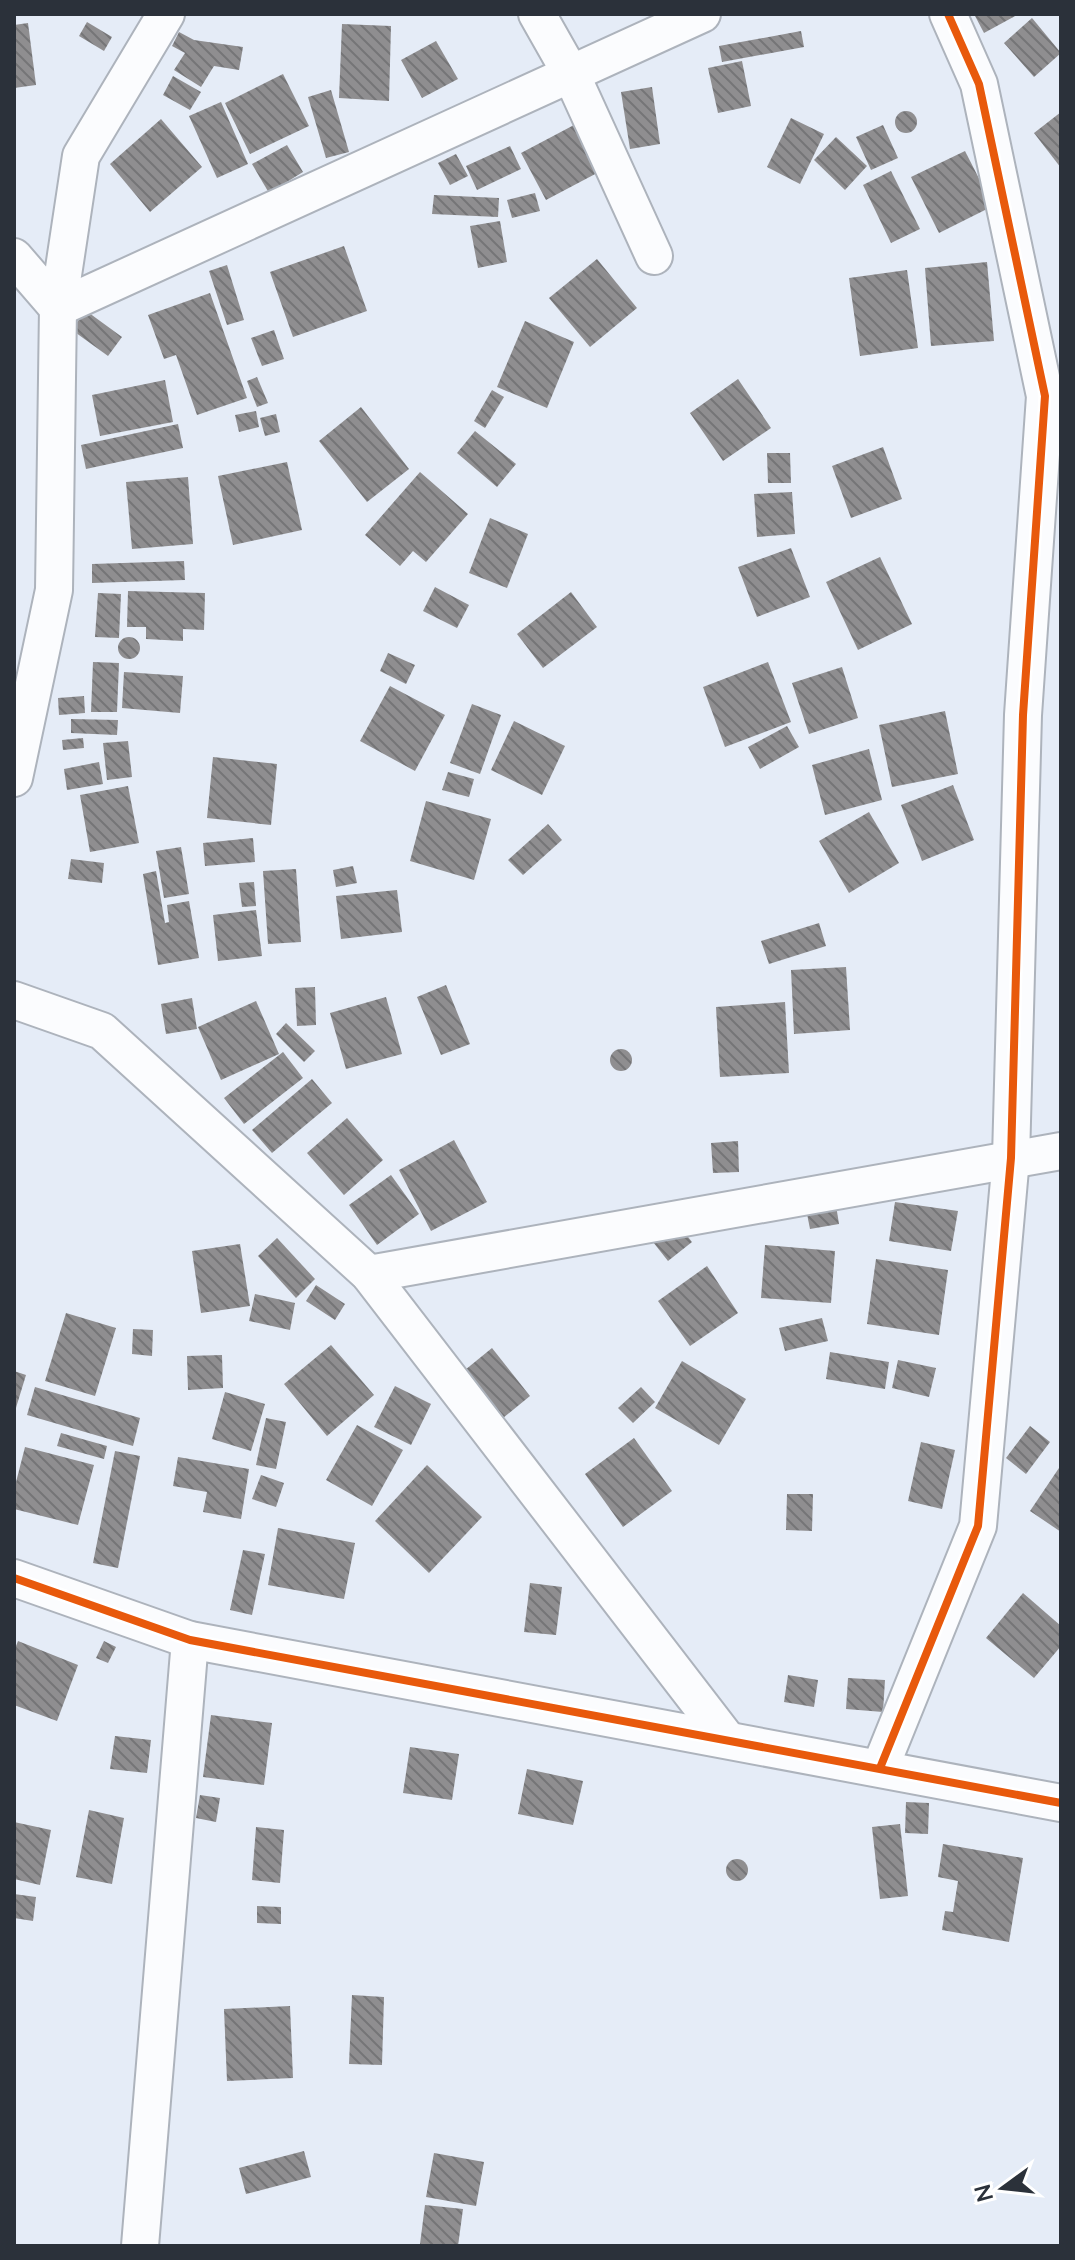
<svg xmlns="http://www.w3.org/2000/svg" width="1075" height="2260" viewBox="0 0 1075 2260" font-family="Lato,sans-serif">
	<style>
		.building { fill: url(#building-back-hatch) }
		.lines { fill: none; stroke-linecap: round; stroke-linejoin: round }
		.minor-casing { stroke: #adb3bc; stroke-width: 40 }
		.minor { stroke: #fbfcfe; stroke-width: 36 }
		.cycleway-casing { stroke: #fff; stroke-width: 13 }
		.cycleway { stroke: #e8590c; stroke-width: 8 }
	</style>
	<defs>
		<pattern id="building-back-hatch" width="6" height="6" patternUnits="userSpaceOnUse" patternTransform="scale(2)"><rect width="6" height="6" fill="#8f8e90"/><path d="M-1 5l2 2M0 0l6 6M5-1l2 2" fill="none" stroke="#757577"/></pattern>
	</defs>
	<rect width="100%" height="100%" fill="#e5ecf7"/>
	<g class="building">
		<polygon points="974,14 1019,14 984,33"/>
		<polygon points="1032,18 1061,53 1034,77 1004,43"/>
		<polygon points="87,22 112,37 104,51 79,36"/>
		<polygon points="28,23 36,85 14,88 14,25"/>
		<polygon points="342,24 391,26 389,101 339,98"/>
		<polygon points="801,31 804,47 722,62 719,46"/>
		<polygon points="179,32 194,40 243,47 239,70 214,66 201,87 174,70 185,53 172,46"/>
		<polygon points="436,41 458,79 422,98 401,60"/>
		<polygon points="742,61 751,106 718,113 708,68"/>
		<polygon points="283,74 309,126 250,154 225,103"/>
		<polygon points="173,76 201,92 190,110 163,95"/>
		<polygon points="652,87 660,144 630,149 621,92"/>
		<polygon points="331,90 349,152 326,158 308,97"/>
		<polygon points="221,102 248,164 217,178 189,116"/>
		<circle cx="906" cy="122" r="11"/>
		<polygon points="1061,112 1061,168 1034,133"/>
		<polygon points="791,118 824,134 800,184 767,167"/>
		<polygon points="161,119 202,167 150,212 110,164"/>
		<polygon points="574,125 599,172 546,200 521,153"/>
		<polygon points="883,125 898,158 871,170 856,137"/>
		<polygon points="836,137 867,166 845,190 814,160"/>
		<polygon points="287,145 303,172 269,193 252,164"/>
		<polygon points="510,146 521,169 477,190 466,166"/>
		<polygon points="965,151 993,206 939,233 911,177"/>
		<polygon points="456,154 468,176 450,185 438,163"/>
		<polygon points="891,171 920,229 891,243 863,185"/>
		<polygon points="535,193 540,211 512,218 507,200"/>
		<polygon points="434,195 499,198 498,217 432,214"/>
		<polygon points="500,221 507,262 478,268 470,226"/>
		<polygon points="344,246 367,311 293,337 270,272"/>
		<polygon points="597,259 637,308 590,347 549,298"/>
		<polygon points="987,262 994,341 931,346 925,268"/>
		<polygon points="227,265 244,320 227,325 209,271"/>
		<polygon points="907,270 918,348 860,356 849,278"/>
		<polygon points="210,293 247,398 197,415 176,355 164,359 148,315"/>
		<polygon points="85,310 122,337 108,356 72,330"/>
		<polygon points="525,321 574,342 547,408 497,387"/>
		<polygon points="274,330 284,359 262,366 251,338"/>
		<polygon points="257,377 268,403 257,407 247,381"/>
		<polygon points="738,379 771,428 723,461 690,413"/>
		<polygon points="165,380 173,422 100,436 92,395"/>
		<polygon points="492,390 504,397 485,428 474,421"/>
		<polygon points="361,407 409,469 367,502 319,441"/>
		<polygon points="256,411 259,427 239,432 235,415"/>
		<polygon points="276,414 280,432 265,436 260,418"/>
		<polygon points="178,424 183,448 86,469 81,445"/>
		<polygon points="475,431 516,464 497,487 457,453"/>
		<polygon points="883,447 902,499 851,518 832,466"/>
		<polygon points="767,453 790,453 791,483 768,483"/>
		<polygon points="287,462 302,530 233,545 218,476"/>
		<polygon points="420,472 468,514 426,562 413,551 400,566 365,535"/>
		<polygon points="188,477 193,544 132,549 126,482"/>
		<polygon points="792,492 795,534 757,537 754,494"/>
		<polygon points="490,518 528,534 507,588 469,573"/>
		<polygon points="791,548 810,597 757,617 738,567"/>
		<polygon points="880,557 912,624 858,650 826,582"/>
		<polygon points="184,561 185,580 92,583 92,564"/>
		<polygon points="435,587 469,605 457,628 423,611"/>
		<polygon points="128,591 205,593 204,630 183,629 183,641 146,639 146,627 127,627"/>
		<polygon points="571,592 597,627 543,668 517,634"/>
		<polygon points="98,593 121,594 119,638 95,637"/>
		<circle cx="129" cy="648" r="11"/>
		<polygon points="388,653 415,665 406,684 380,671"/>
		<polygon points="93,662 119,663 117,712 91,712"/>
		<polygon points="768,662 791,722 725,747 703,687"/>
		<polygon points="842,667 858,718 809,734 792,683"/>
		<polygon points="124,672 183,676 180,713 122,708"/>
		<polygon points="390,686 445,715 415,771 360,741"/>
		<polygon points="84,696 85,713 59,715 58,698"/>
		<polygon points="472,704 501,715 480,774 450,763"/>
		<polygon points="945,711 958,774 892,787 879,725"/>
		<polygon points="71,719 118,720 117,735 71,733"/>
		<polygon points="514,721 565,746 542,795 491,770"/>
		<polygon points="787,726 799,747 760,769 748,747"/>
		<polygon points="83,738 84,748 63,750 62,740"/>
		<polygon points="128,741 132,777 107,780 103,743"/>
		<polygon points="869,749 882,800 825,815 812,765"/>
		<polygon points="213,757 277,764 271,825 207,818"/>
		<polygon points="99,762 103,784 67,790 64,769"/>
		<polygon points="448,772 474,779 469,797 442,790"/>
		<polygon points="953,785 974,840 922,861 901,805"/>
		<polygon points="128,786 139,843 90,852 80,795"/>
		<polygon points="426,801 491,819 474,880 410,861"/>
		<polygon points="869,812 899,863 849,893 819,841"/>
		<polygon points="548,824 562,840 523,875 508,860"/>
		<polygon points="253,838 255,862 205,866 203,843"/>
		<polygon points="181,847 189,894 164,898 156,851"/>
		<polygon points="71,859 104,863 102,883 68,879"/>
		<polygon points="353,866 357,883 336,887 333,870"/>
		<polygon points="296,869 301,942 268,944 263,871"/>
		<polygon points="156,871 165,923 169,922 167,905 189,901 199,958 158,965 143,874"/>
		<polygon points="254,882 256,906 242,907 239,883"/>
		<polygon points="397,890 402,932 341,939 336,896"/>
		<polygon points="256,910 262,956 218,961 213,915"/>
		<polygon points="819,923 826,946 769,964 761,941"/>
		<polygon points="846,967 850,1030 794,1034 791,970"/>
		<polygon points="446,985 470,1044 441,1055 417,997"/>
		<polygon points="315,987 316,1025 297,1026 295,988"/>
		<polygon points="386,997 402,1054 346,1069 330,1013"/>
		<polygon points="192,998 197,1029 166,1034 161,1004"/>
		<polygon points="256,1001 279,1054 221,1080 198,1027"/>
		<polygon points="785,1002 789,1073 720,1077 716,1007"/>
		<polygon points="286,1023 315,1051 304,1062 276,1034"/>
		<circle cx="621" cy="1060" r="11"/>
		<polygon points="283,1052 303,1078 244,1124 224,1098"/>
		<polygon points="312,1079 332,1103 272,1153 252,1130"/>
		<polygon points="347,1118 383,1160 344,1195 307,1153"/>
		<polygon points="454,1140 487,1202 431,1231 399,1170"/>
		<polygon points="738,1141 739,1172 713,1173 711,1143"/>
		<polygon points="391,1175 419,1214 377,1245 349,1205"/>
		<polygon points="835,1199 839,1224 810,1229 805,1204"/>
		<polygon points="895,1202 958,1211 951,1251 889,1241"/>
		<polygon points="677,1223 692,1242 668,1261 653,1242"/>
		<polygon points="277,1238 315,1279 296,1298 258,1256"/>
		<polygon points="240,1244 250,1306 201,1313 192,1251"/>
		<polygon points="765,1245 835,1251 831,1303 761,1298"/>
		<polygon points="876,1259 948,1270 939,1335 867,1324"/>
		<polygon points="707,1266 738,1313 690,1346 658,1301"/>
		<polygon points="316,1285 345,1304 335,1320 306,1301"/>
		<polygon points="255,1294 295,1303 290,1330 249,1321"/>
		<polygon points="66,1313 116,1328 95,1396 45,1381"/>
		<polygon points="822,1318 828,1341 785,1351 779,1328"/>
		<polygon points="133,1329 153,1330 152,1356 132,1354"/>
		<polygon points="331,1345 374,1395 327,1436 284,1384"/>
		<polygon points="492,1348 530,1396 503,1418 465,1370"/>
		<polygon points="830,1352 889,1362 885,1389 826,1379"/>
		<polygon points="222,1355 223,1388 188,1390 187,1356"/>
		<polygon points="898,1360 936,1368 929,1397 892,1388"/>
		<polygon points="682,1361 746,1399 719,1445 655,1408"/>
		<polygon points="14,1371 26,1375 15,1411 14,1410"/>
		<polygon points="395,1386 431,1404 411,1445 374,1427"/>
		<polygon points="35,1387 140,1418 133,1446 27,1415"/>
		<polygon points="641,1387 655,1402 633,1423 618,1408"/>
		<polygon points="225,1392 265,1404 251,1451 212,1439"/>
		<polygon points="266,1418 286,1422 276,1469 256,1465"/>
		<polygon points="357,1425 403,1450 372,1506 326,1480"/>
		<polygon points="1030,1426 1050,1442 1026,1474 1006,1458"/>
		<polygon points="61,1433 107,1446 104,1459 57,1446"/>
		<polygon points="634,1438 672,1491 623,1527 585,1474"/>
		<polygon points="921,1442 955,1450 942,1509 908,1501"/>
		<polygon points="25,1447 94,1465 78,1525 14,1509 14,1490"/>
		<polygon points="115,1451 140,1456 118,1568 93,1563"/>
		<polygon points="178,1457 249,1469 241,1519 203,1512 207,1492 173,1486"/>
		<polygon points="427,1465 482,1517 429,1573 375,1521"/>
		<polygon points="1061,1465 1061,1532 1030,1511"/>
		<polygon points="261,1475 284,1483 276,1507 252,1499"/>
		<polygon points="787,1494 813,1494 812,1531 786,1530"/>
		<polygon points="278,1528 355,1543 344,1599 268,1585"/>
		<polygon points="243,1550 265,1554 252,1615 230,1610"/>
		<polygon points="530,1583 562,1587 556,1635 524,1632"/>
		<polygon points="1023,1593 1061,1626 1061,1646 1034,1678 986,1638"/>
		<polygon points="18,1641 78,1665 57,1721 14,1705 14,1651"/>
		<polygon points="104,1641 116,1647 108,1663 96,1658"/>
		<polygon points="788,1675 818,1680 814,1707 784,1702"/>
		<polygon points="848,1678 885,1680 883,1712 846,1709"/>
		<polygon points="211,1715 272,1723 264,1785 203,1777"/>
		<polygon points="115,1736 151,1740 147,1773 110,1769"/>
		<polygon points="410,1747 459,1754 452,1800 403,1793"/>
		<polygon points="527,1769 583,1781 573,1825 518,1814"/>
		<polygon points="200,1795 220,1798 216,1822 196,1818"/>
		<polygon points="906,1802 929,1803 928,1834 905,1833"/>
		<polygon points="89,1810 124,1818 112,1884 76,1877"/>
		<polygon points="14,1822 51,1830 40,1885 14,1879"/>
		<polygon points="900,1824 908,1896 880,1899 872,1827"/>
		<polygon points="256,1827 284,1830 280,1883 252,1880"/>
		<polygon points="943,1844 1023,1858 1009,1942 942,1930 945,1911 953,1912 958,1881 938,1877"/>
		<circle cx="737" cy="1870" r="11"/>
		<polygon points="14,1894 36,1897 33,1921 14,1918"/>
		<polygon points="257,1906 281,1907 281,1924 257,1923"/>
		<polygon points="352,1995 384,1997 382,2065 349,2064"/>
		<polygon points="290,2006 293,2078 227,2081 224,2009"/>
		<polygon points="304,2151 311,2177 246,2194 239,2168"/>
		<polygon points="434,2153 484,2162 476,2206 426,2197"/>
		<polygon points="425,2205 463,2209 458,2246 420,2244"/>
	</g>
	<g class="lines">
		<defs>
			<g id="minor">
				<polyline points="537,14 571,74 654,256"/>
				<polyline points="14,257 58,308 702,14"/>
				<polyline points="14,778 54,590 58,308 81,156 166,14"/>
				<polyline points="14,1000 102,1031 369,1274 726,1738"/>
				<polyline points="369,1274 1061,1151"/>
				<polyline points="14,1578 190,1640 1061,1803"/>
				<polyline points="880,1768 978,1526 1011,1158 1023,715 1045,396 979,84 948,14"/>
				<polyline points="140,2246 190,1640"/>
			</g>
		</defs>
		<use href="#minor" class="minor-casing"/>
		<use href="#minor" class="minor"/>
		<defs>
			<g id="cycleway">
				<polyline points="14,1578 190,1640 1061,1803"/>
				<polyline points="880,1768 978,1526 1011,1158 1023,715 1045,396 979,84 948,14"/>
			</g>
		</defs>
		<use href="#cycleway" class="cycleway-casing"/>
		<use href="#cycleway" class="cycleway"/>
	</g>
	<rect width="1075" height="2260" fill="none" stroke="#2b313a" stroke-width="32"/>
	<g transform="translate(1003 2188) rotate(255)" stroke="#ffffff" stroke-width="6" paint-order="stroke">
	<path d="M0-6L14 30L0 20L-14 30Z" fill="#2b313a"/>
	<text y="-12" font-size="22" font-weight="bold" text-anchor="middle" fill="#2b313a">N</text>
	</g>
</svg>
